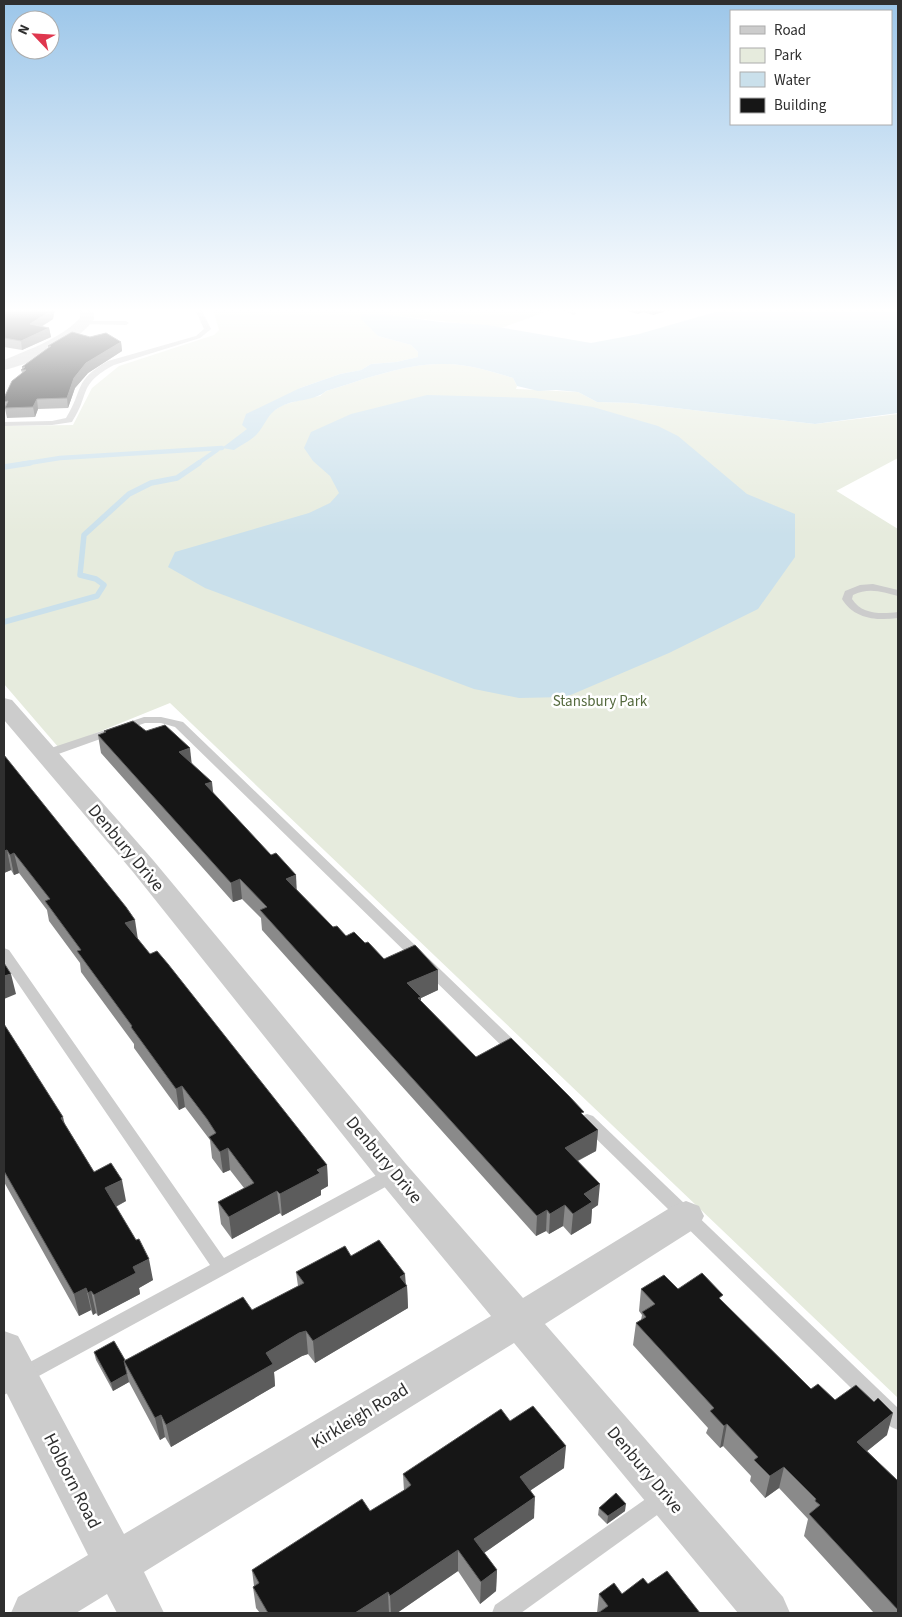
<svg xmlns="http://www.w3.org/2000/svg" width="902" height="1617" viewBox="0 0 902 1617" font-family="'Source Sans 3',sans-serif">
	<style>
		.green { fill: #e6ebdd }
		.water { fill: #cae0eb }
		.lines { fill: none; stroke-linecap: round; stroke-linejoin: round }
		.stream-far1 { stroke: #cae0eb; stroke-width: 4.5 }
		.stream { stroke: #cae0eb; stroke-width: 5.5 }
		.service { fill: #ccc; fill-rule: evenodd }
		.minor { fill: #ccc; fill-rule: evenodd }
		.wall { fill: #8a8a8a }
		.shaded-wall { fill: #5c5c5c }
		.building { fill: #161616; stroke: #5c5c5c }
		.labels { text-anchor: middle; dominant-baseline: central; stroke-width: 5; stroke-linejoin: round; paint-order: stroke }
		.park-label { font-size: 15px; fill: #54693d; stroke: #fff }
		.near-street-label { font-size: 18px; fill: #2f2f2f; stroke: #fff }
	</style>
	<rect width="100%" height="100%" fill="#fff"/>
	<path class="green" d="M213,309H554L501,328L390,315L362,314L378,336L411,345L418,352V357L396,362L371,364L361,370L340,374L300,388L240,437L224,446L263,423L270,413L283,405L307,398L320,396L326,391C363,380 403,364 441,364C465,363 491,371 513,378L517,386L516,389L578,392L597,402L632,403L815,424L898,414V458L836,491L814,477L898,529V1398L170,703L59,748L4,684V426L73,425L92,388L119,366L214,335L219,330Z"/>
	<g class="water">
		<path d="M721,309H898V413L815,424L632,403L597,402L578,392L556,390L538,391L517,386L513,378C491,371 465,363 441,364C403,364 363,380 326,391C315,401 296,399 282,406C266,414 267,423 257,434C251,441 241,445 234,450L222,448L247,429L242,425L246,414L300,388L340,374L361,370L371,364L396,362L418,357V352L411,345L378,336L361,319L362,314L390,315L440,322L487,325L591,343L639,334L722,310Z"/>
		<polygon points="427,395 535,398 593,407 658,426 678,436 747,494 795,514 795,557 758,609 669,653 566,697 519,698 474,689 205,588 168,567 175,552 309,513 330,503 339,493 330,476 313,461 304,448 311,432 351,414"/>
	</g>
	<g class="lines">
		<g class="stream-far1">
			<polyline points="22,464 60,458 222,448"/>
			<polyline points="197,464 217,450"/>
		</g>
		<g class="stream">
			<polyline points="4,467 30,463"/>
			<polyline points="4,622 97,596 104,585 96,579 80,575 84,535 129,494 151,483 177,478 199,463"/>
		</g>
		<g class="service">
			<path d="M195,309H201L211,329L210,330L200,338L114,365C77,385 91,393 72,422L52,425L4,426V422L52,421L66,418C84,389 73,381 108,361L196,336L204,329Z"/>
			<polygon points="560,309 569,309 577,313 574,315"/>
			<polygon points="83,321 126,321 129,323 126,325 85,324 82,322"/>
			<path d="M873,584L898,590V596C883,592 869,587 853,595L852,599C862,615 882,614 898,612V618C877,621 854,619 842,599L845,591L860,585Z"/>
			<polygon points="144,717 161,717 183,722 522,1048 525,1052 522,1056 517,1058 512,1056 175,727 161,723 145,723 50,757 46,758 40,754 42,751"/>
			<polygon points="4,948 9,950 224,1258 388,1169 394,1167 400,1169 402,1174 400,1179 4,1395 4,1376 210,1265 4,963"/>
			<polygon points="587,1114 593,1116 898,1408 898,1430 891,1427 581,1124 579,1120 581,1116"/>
			<polygon points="664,1488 671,1491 674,1498 671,1505 521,1613 492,1613 495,1605 657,1491"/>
		</g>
		<g class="minor">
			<path d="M80,309H94V319C78,343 32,364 4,370V360C30,349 60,339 80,318Z"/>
			<polygon points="4,698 12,700 153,860 406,1164 523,1298 673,1206 686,1201 699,1206 704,1216 699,1226 545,1324 783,1597 790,1613 738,1613 514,1343 144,1572 164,1613 117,1613 107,1594 76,1613 11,1613 18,1597 88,1555 4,1388 4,1331 18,1336 124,1534 491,1316 382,1184 133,872 4,720"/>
		</g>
	</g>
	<g class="wall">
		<polygon points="4,309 55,309 53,319 41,327 49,328 51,337 22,350 4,347"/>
		<polygon points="621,309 672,309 653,315 643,312 637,314"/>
		<polygon points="90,337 121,342 122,351 88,373 75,388 68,408 38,409 35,417 7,418 4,404 4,398 22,373 21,370 22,369 22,367 48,348 48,346"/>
		<polygon points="104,731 192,763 213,793 297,890 333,927 346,936 365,943 384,959 438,970 438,990 421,998 421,1001 476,1057 584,1116 598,1130 596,1151 578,1161 598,1205 592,1209 591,1223 571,1235 563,1226 549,1234 546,1231 536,1236 262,930 261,918 242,899 233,902 101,753 98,735 105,733"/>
		<polygon points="4,755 138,940 327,1165 328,1186 321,1190 321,1195 282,1216 280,1213 232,1239 221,1224 218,1202 244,1188 230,1170 223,1173 212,1158 210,1140 185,1107 179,1110 134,1048 134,1044 81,972 80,963 49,921 47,910 19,873 14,875 11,870 4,873"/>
		<polygon points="4,1024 94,1172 126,1201 116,1207 153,1280 139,1288 140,1294 98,1316 96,1313 93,1315 91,1310 79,1316 4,1182"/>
		<polygon points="351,1256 405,1274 405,1283 407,1286 408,1308 315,1363 308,1354 302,1356 274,1372 275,1386 171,1447 165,1437 160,1440 129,1382 113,1391 96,1360 94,1352 125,1360 252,1310 298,1286 296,1272"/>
		<polygon points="641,1289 722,1301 811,1389 835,1400 887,1435 867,1451 898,1481 898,1613 874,1613 804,1536 808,1519 779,1488 765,1498 750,1481 751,1476 723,1446 720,1448 706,1433 708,1428 633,1345 636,1323 641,1320 642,1315 639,1311"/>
		<polygon points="510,1421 564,1468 531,1490 534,1518 484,1553 497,1570 496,1591 480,1604 458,1571 397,1613 260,1613 256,1608 253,1587 254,1586 252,1570 370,1511 404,1491 403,1474"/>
		<polygon points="599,1508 625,1511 607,1524 598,1515"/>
		<polygon points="648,1584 700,1613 597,1613 599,1594 622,1594"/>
	</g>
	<g class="shaded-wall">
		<polygon points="52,309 55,309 53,319 31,333 30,324"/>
		<polygon points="638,309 643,309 643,312 637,314"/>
		<polygon points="653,309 672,309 653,315"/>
		<polygon points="49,328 51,337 22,350 21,341"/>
		<polygon points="121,342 122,351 88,373 75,388 68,408 67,398 74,378 86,363"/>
		<polygon points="37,399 38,409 35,417 33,407"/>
		<polygon points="190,748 192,766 179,752"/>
		<polygon points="212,782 214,800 205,784"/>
		<polygon points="7,850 11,870 4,873 4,851"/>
		<polygon points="14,853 19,873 14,875 10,855"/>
		<polygon points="296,875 297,895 286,879"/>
		<polygon points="240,879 242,899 233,902 231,883"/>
		<polygon points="135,920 138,940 125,923"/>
		<polygon points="438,970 438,990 421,998 421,1017 407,983"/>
		<polygon points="11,974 16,994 4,999 4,976"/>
		<polygon points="182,1086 185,1107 179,1110 176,1089"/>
		<polygon points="63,1117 68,1138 61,1118"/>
		<polygon points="598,1130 596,1151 563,1168 565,1148"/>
		<polygon points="228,1148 230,1170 223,1173 220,1152"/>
		<polygon points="327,1165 328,1186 321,1190 321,1195 282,1216 280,1194 317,1170"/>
		<polygon points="122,1180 126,1201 109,1210 105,1188"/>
		<polygon points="600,1184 598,1205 592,1209 591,1223 571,1235 573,1214 584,1194"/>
		<polygon points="277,1191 280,1213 232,1239 229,1217"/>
		<polygon points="565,1205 563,1226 549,1234 550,1214"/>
		<polygon points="547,1210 546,1231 536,1236 537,1216"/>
		<polygon points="149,1259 153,1280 139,1288 140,1294 98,1316 94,1295 133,1267"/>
		<polygon points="405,1274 406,1286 407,1286 408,1308 315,1363 313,1341"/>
		<polygon points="86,1288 91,1310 79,1316 74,1294"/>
		<polygon points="91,1291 96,1313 93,1315 88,1293"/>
		<polygon points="306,1331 308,1354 302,1356 274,1372 275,1386 171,1447 166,1425 266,1353 299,1333"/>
		<polygon points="127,1374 129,1382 113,1391 111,1383"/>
		<polygon points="893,1413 887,1435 851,1464 857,1442"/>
		<polygon points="161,1415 165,1437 160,1440 155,1418"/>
		<polygon points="727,1424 723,1446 720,1448 724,1426"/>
		<polygon points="566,1446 564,1468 519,1498 520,1477"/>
		<polygon points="784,1467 779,1488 765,1498 770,1476"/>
		<polygon points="535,1497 534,1518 474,1560 474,1539"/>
		<polygon points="626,1504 625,1511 607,1524 608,1516"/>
		<polygon points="458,1550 458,1571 397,1613 391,1613 390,1596"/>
		<polygon points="497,1570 496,1591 480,1604 481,1582"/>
		<polygon points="388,1592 389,1613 355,1613"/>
	</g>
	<g class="building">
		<polygon points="4,309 52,309 52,310 30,324 49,328 21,341 4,338"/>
		<polygon points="72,332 90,337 106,333 121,342 86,363 74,378 67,398 37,399 33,407 5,408 8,401 4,402 4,398 12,381 26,370 21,370 25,367 22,367 51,346 48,346"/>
		<polygon points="133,721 146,731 165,725 190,748 179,752 212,782 205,784 271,855 276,853 296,875 286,879 333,927 337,926 346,936 354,932 365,943 368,942 384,959 415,945 438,970 407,983 421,997 418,998 476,1057 511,1038 569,1096 584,1112 581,1113 598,1130 565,1148 600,1184 584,1194 592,1202 573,1214 565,1205 550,1214 547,1210 537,1216 260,910 267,907 240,879 231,883 98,735 106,732 104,731"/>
		<polygon points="4,755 126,907 135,920 125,923 150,954 157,951 168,964 327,1165 317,1170 320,1173 280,1194 277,1191 229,1217 218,1202 254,1183 228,1148 220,1152 209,1137 216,1133 207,1119 182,1086 176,1089 131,1027 132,1026 77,951 81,950 45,901 50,899 14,853 10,855 7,850 4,851"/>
		<polygon points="4,963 11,974 4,976"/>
		<polygon points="4,1024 63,1117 61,1118 94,1172 111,1163 122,1180 105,1188 136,1240 139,1239 149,1259 133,1267 136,1273 94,1295 91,1291 88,1293 86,1288 74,1294 4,1171"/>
		<polygon points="379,1240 405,1274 400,1277 407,1286 313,1341 306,1331 299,1333 266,1353 273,1364 166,1425 161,1415 155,1418 124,1361 243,1297 252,1310 304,1283 296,1272 345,1246 351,1256"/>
		<polygon points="702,1273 723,1295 719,1298 811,1389 818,1384 835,1400 856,1385 874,1402 878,1398 893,1413 857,1442 898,1481 898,1610 809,1514 820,1505 815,1501 816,1499 784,1467 770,1476 754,1460 758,1457 727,1424 724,1426 710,1411 714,1408 636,1323 646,1317 642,1312 655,1304 641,1289 664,1275 678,1289"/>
		<polygon points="114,1341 125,1360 124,1361 127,1374 111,1383 94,1352"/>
		<polygon points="533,1406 566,1446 520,1477 535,1497 474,1539 497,1570 481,1582 458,1550 390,1596 388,1592 355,1613 268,1613 253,1587 259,1583 252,1570 362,1499 370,1511 406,1489 411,1485 403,1474 501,1409 510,1421"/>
		<polygon points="616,1493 626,1504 608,1516 599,1508"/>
		<polygon points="667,1571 700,1613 598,1613 608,1606 599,1594 614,1583 622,1594 643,1578 648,1584"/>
	</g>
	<linearGradient id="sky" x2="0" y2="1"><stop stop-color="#9cc6e9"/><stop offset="0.58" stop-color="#fff"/><stop offset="1" stop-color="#fff" stop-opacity="0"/></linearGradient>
	<rect width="902" height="535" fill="url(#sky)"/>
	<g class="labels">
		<g class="park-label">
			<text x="600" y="701">Stansbury Park</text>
		</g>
		<g class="near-street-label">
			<text transform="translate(126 848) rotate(50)">Denbury Drive</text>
			<text transform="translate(384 1160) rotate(50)">Denbury Drive</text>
			<text transform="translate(360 1416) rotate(-31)">Kirkleigh Road</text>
			<text transform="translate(645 1470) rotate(50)">Denbury Drive</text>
			<text transform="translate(72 1481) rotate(63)">Holborn Road</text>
		</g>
	</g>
	<rect width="902" height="1617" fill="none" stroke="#2f2f2f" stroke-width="10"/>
	<rect x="730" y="10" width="162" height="115" fill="#ffffff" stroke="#acacac"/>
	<rect x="740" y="26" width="25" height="8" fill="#cccccc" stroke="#acacac"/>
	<text x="774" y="35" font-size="15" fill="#2f2f2f">Road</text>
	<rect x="740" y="48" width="25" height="15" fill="#e6ebdd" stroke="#acacac"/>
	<text x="774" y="60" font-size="15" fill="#2f2f2f">Park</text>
	<rect x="740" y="72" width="25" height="15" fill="#cae0eb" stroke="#acacac"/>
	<text x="774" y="85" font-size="15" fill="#2f2f2f">Water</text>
	<rect x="740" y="98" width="25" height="15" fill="#161616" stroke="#acacac"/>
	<text x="774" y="110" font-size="15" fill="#2f2f2f">Building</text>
	<g transform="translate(35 35) rotate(295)"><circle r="24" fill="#ffffff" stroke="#acacac"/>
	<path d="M0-4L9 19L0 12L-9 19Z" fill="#df374e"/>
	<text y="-8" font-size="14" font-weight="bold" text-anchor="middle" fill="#2f2f2f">N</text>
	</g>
</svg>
